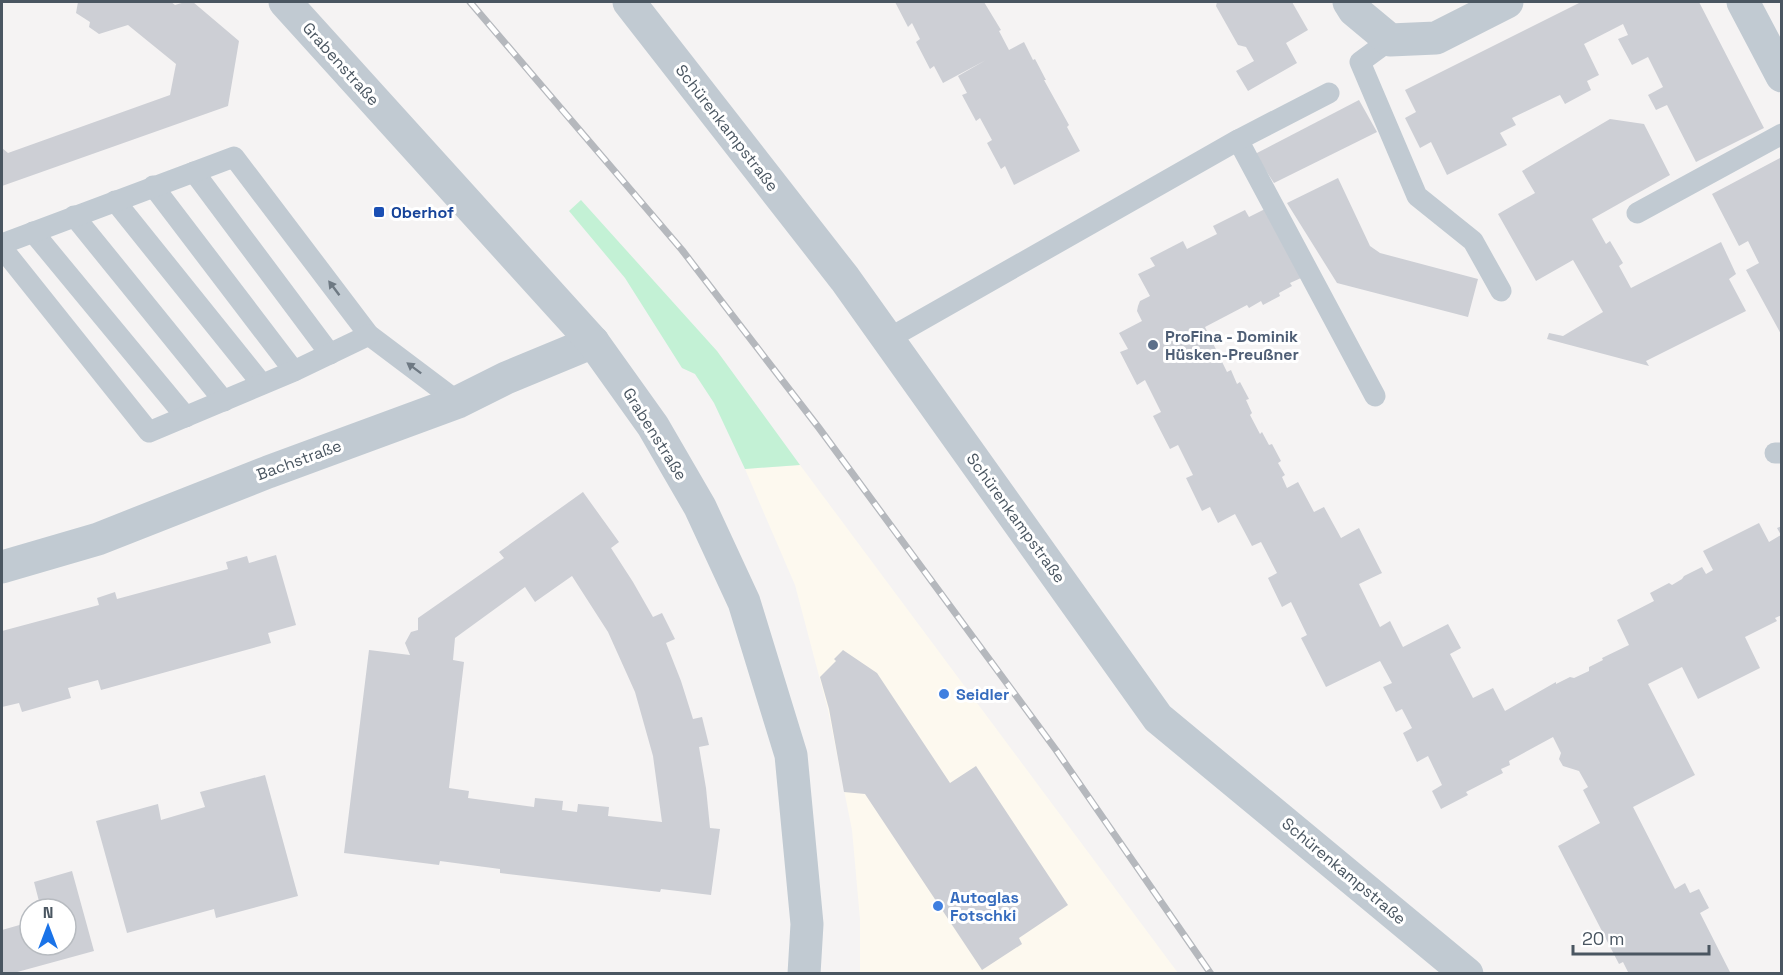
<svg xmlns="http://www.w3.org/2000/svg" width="1783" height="975" viewBox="0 0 1783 975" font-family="'Space Grotesk',sans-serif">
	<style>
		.commercial { fill: #fdf9ef }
		.green { fill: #c3f1d5 }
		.building { fill: #cdcfd5; fill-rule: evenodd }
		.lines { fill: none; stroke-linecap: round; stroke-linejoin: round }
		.service { stroke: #c1cad2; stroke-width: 21 }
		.minor { stroke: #c1cad2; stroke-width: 33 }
		.tertiary { stroke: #c1cad2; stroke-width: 33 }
		.rail-casing { stroke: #b5b8bd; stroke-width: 7 }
		.rail { stroke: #fff; stroke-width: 4.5; stroke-dasharray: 14; stroke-linecap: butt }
		.oneway { fill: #6e7983 }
		.transit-dot { fill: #1a4fb4; stroke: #fff; stroke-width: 2 }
		.service-dot { fill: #5c6f8a; stroke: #fff; stroke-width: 2 }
		.shop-dot { fill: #3f7fe0; stroke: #fff; stroke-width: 2 }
		.labels { text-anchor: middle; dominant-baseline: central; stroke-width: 6; stroke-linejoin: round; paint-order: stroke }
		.street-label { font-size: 16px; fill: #4a5661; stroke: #fff }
		.transit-label { font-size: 16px; font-weight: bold; fill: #164399; stroke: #fff; text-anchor: start }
		.service-label { font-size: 16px; font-weight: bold; fill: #4e5e75; stroke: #fff; text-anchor: start }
		.shop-label { font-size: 16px; font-weight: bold; fill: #366cbe; stroke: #fff; text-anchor: start }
	</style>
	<rect width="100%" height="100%" fill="#f5f3f3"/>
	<polygon class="commercial" points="800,465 1178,973 860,973 860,919 852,830 828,710 795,585 745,469"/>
	<polygon class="green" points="581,200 717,351 800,465 745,469 714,403 695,374 682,368 625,278 569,211"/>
	<g class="building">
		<polygon points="78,2 171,2 175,5 185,2 193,2 239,41 228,106 2,186 2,148 8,153 170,95 176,64 128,25 99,34 89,27 90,22 76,13"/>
		<polygon points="895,2 984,2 1001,30 999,31 1009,50 1024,42 1033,60 1035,59 1046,80 1044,80 1069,125 1067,127 1080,151 1014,185 1005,166 1001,169 987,143 992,140 980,118 976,121 962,95 967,93 958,76 986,60 943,83 934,66 930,69 916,42 920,39 912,23 908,27"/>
		<polygon points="1217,2 1292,2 1308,30 1286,43 1297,63 1248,91 1236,71 1254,61 1246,47 1238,45 1216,6"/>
		<polygon points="1581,2 1699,2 1764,128 1696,162 1667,105 1656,110 1648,95 1663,87 1648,57 1632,65 1618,39 1628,35 1623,24 1584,44 1599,75 1587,81 1591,90 1565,104 1560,95 1512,118 1516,125 1500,133 1507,145 1447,175 1431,142 1420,148 1405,118 1416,112 1405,90"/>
		<polygon points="1359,100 1377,132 1274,183 1255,154"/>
		<polygon points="1610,119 1644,124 1670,175 1592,219 1606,244 1610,241 1623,263 1619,266 1631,288 1721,242 1736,274 1729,279 1746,311 1646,361 1649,366 1547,339 1549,333 1563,336 1603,312 1573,260 1536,281 1498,214 1535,193 1522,171"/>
		<polygon points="1780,158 1782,161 1782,336 1746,270 1759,263 1748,241 1739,246 1712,194"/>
		<polygon points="1338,178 1370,246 1380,253 1478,279 1468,317 1337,283 1287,203"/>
		<polygon points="1265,209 1301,278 1290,283 1292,286 1279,293 1280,296 1263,305 1261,301 1249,308 1247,305 1205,327 1227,372 1231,370 1237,384 1240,382 1249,399 1246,400 1252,413 1250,415 1260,434 1262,432 1269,445 1272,444 1281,461 1278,463 1285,475 1282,477 1287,488 1298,482 1314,512 1324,507 1341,538 1359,528 1382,573 1359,584 1380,627 1390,621 1403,647 1448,624 1461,648 1450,654 1473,698 1493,688 1505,711 1556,682 1556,684 1570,677 1574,678 1589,671 1589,667 1603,660 1602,658 1629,645 1617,620 1654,601 1650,593 1669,583 1672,585 1682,579 1684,576 1702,567 1706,574 1713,570 1703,551 1759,523 1769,542 1781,535 1777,528 1782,526 1782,615 1775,618 1777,621 1745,637 1760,668 1698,699 1682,667 1648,684 1695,775 1633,807 1675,889 1685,883 1690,893 1699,889 1709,908 1700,913 1731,974 1629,974 1623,962 1619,964 1558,846 1600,823 1583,790 1588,787 1579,771 1563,766 1559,759 1561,753 1553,737 1509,761 1510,765 1501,769 1503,773 1466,792 1468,795 1441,809 1432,791 1442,785 1428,756 1417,762 1403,733 1412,728 1402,709 1396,712 1383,687 1392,683 1380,661 1326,687 1301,638 1307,635 1291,602 1282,607 1268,578 1277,573 1261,542 1252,546 1235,514 1218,523 1210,507 1202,511 1186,478 1193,475 1178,445 1170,449 1153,416 1161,412 1145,380 1137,385 1120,352 1128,349 1119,333 1142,321 1137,311 1138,306 1140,301 1150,296 1138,274 1155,266 1150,258 1183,241 1187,249 1217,234 1213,226 1245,210 1249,217"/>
		<path d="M583,492L619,542L611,548L633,582L653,617L662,613L675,639L666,643L681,681L693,719L702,717L709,745L699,747L706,788L710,828L720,829L711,895L661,889L660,892L500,873V869L440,861L439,865L344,853L369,650L410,655L405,643L411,632L418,630V618L504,558L499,552ZM572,576L608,632L635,692L653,756L662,822L608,816L609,807L578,804L577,812L562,810L563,801L535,798L534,807L468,798L469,791L449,788L464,662L453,660L455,638L525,587L535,602Z"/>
		<polygon points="276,555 296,625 268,633 271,643 101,690 98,680 68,688 71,698 22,712 19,703 2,707 2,631 99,605 97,598 115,592 117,599 228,569 226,562 247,556 249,563"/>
		<polygon points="843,650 877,673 950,783 976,766 1068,905 1019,938 1022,944 982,970 865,794 844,792 829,709 820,677 836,661 834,659"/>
		<polygon points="265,775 298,896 216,918 214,909 127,933 96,821 158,804 161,820 205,807 200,792"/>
		<polygon points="72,871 94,951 10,974 2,974 2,930 23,924 24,927 30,926 30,945 66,945 66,909 41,909 34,882"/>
	</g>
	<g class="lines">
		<g class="service">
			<polyline points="1390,40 1360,62 1417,196 1473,241 1501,291"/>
			<polyline points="1238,140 1375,396"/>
			<polyline points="194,172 330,354"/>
			<polyline points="153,186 294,371"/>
			<polyline points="115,201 262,384"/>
			<polyline points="1637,213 1782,134"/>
			<polyline points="74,216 224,401"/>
			<polyline points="33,232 186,417"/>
			<polyline points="2,244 234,157 369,335 458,402"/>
			<polyline points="2,248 149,432 294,371 369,335"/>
			<polyline points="888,339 1238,140 1329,93"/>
			<polyline points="1775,453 1782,453"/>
		</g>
		<g class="minor">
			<polyline points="629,2 845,279 1158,718 1467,974"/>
			<polyline points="1349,2 1354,10 1390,40 1436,38 1507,2"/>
			<polyline points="1743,2 1782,76"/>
			<polyline points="2,567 98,539 268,472 458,402 506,378 593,342"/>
		</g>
		<polyline class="tertiary" points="285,2 593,342 653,426 700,507 744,602 791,755 807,924 804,974"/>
		<defs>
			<polyline id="rail" points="470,2 682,250 819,428 1056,750 1211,974"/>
		</defs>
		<use href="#rail" class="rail-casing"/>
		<use href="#rail" class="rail"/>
	</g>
	<defs><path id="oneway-solid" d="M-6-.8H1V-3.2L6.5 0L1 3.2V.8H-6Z" transform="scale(1.5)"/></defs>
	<g class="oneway">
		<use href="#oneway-solid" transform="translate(334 288) rotate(-127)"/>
		<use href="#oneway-solid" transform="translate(414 368) rotate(-143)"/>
	</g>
	<rect class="transit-dot" x="373" y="206" width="12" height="12" rx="3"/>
	<circle class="service-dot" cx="1153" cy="345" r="6"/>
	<g class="shop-dot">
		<circle cx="944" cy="694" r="6"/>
		<circle cx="938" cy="906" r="6"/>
	</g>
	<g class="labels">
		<g class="street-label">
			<text transform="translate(341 64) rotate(48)">Grabenstraße</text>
			<text transform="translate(727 128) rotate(52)">Schürenkampstraße</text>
			<text transform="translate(655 434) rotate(58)">Grabenstraße</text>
			<text transform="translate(299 460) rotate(-20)">Bachstraße</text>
			<text transform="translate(1016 518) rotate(54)">Schürenkampstraße</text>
			<text transform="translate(1344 871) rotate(40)">Schürenkampstraße</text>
		</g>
		<g class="transit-label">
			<text x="391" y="212">Oberhof</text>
		</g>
		<g class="service-label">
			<text x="1165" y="336">ProFina - Dominik<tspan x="1165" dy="18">Hüsken-Preußner</tspan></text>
		</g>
		<g class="shop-label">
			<text x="956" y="694">Seidler</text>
			<text x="950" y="897">Autoglas<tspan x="950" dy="18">Fotschki</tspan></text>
		</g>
	</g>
	<rect width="1783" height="975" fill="none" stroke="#4a5661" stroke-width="6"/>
	<g transform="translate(48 927)"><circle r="28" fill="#ffffff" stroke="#b7bbc0" stroke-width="1.5"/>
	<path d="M0-4.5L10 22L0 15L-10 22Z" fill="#1a73e8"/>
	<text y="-9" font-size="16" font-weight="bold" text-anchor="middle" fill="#4a5661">N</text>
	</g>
	<path d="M1573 945v9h136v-9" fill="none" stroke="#4a5661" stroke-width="3"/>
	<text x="1582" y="945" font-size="18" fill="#4a5661" stroke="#ffffff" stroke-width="4.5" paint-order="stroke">20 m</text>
</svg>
